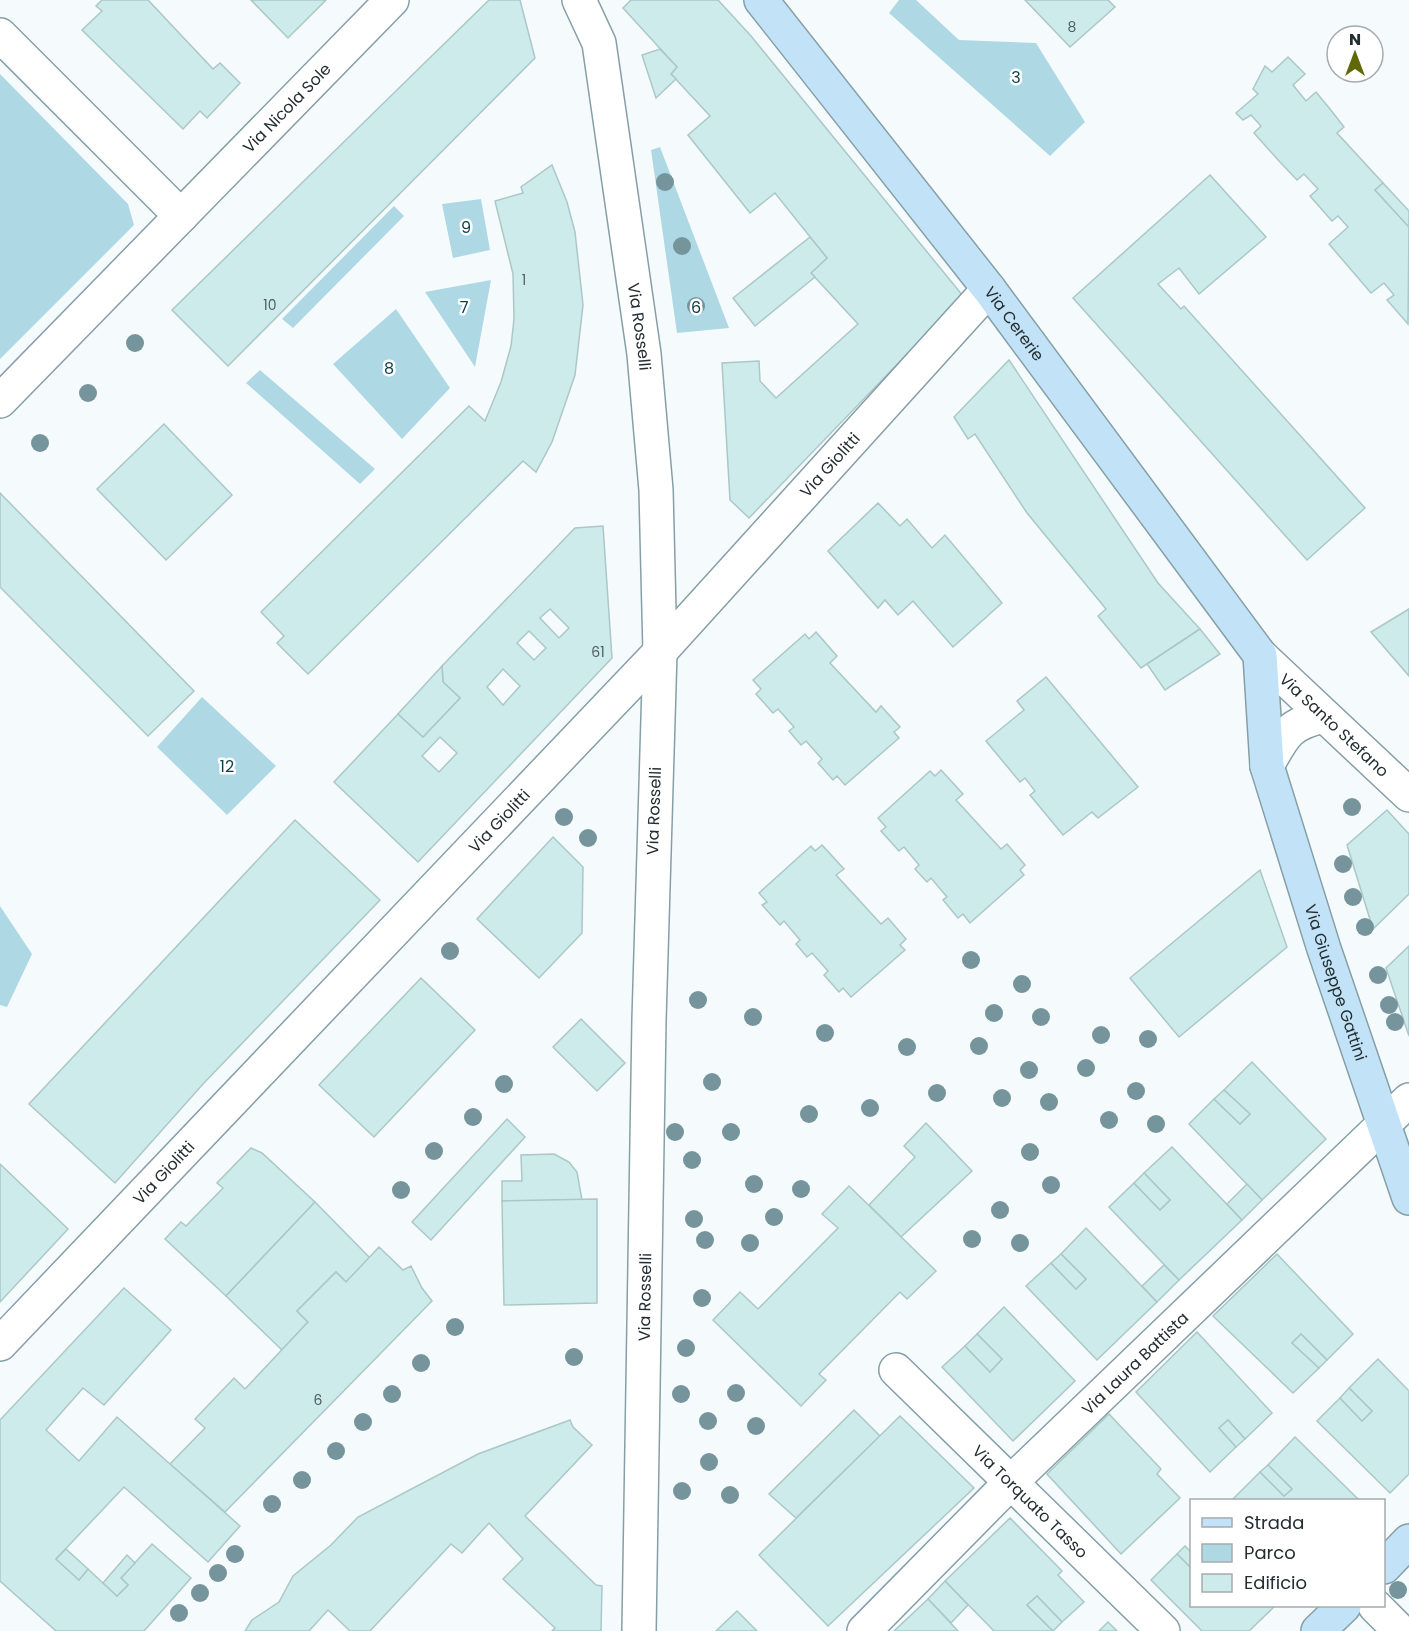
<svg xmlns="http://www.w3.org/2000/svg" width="1409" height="1631" viewBox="0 0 1409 1631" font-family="Poppins,sans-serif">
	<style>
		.green { fill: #afd8e5 }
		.building { fill: #ceebec; stroke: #abc7c8; stroke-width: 1.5; fill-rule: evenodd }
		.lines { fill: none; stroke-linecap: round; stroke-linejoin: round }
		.street-casing { stroke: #869fa7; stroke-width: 36 }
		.secondary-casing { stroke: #869fa7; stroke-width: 36 }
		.street { stroke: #fff; stroke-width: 33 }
		.secondary { stroke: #c2e3f7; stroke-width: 33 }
		.tree { fill: #75949c }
		.labels { text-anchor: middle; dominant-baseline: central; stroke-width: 5; stroke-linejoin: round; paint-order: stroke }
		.number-label { font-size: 14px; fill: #4e5d60 }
		.park-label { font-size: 16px; fill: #0d404e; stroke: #fff }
		.street-label { font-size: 16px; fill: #242e31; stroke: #fff }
	</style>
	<rect width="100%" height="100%" fill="#f5fbfc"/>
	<g class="green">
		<polygon points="899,0 916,0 959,40 1036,43 1085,122 1050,156 889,13"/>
		<polygon points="0,74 128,204 134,225 0,359"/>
		<polygon points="660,147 729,328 677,333 651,150"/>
		<polygon points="481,199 490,250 453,258 442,204"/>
		<polygon points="394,206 404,216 293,328 282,319"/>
		<polygon points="491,280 475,367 425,292"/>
		<polygon points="396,309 450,388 402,439 333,364"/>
		<polygon points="260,370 375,469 360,484 246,383"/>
		<polygon points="202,697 276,766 227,815 157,747"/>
		<polygon points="0,906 32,954 7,1007 0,1005"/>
	</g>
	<g class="building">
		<polygon points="102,0 148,0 213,69 220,63 240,83 207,118 200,111 183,129 82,30 102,11 96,6"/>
		<polygon points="251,0 326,0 288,38"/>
		<polygon points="489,0 520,0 535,58 228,366 172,310"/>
		<polygon points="631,0 718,0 751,36 963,296 749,518 730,500 722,363 759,361 760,381 776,398 858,324 811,273 827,258 775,193 750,213 688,135 710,116 671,74 677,67 623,8"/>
		<polygon points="1025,0 1108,0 1115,7 1070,47"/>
		<polygon points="660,49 677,67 671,74 676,79 656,98 642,55"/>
		<polygon points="1288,57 1305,74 1293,85 1306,101 1316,92 1330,109 1344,127 1337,133 1383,183 1375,190 1409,227 1408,324 1387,300 1394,295 1384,283 1371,293 1329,244 1348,227 1338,216 1332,221 1310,196 1318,189 1304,174 1297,180 1280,162 1254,133 1261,126 1251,115 1243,120 1236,113 1258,94 1253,89 1265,66 1272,72"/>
		<polygon points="552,165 567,202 575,232 583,305 575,375 552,442 536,472 523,461 308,674 277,643 284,636 261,612 469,406 485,421 501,382 511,346 514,319 513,274 495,201 523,193 521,187"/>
		<polygon points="1210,175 1266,237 1199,294 1179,268 1158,284 1181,309 1184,306 1365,508 1307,560 1073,298"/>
		<polygon points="1383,183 1409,211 1409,227 1375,190"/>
		<polygon points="810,237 827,258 811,273 815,277 755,326 733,298"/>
		<polygon points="1009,360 1158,583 1200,629 1141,668 1098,616 1106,609 1027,513 975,434 968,439 954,417"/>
		<polygon points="164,424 232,495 166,560 97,489"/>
		<polygon points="0,493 194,691 148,736 0,587"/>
		<polygon points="878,503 900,526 907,519 932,548 945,535 1002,603 953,647 913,601 898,615 885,600 878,608 828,551"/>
		<path d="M603,526L612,658L418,862L334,782L398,714L423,737L460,698L443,682L442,666L575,528ZM550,609L569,628L559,638L540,618ZM529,631L546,648L534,660L517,643ZM503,669L520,686L503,705L487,687ZM440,737L457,753L439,772L422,756Z"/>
		<polygon points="1409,609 1409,676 1371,632"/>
		<polygon points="1200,629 1220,654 1165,690 1147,664"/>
		<polygon points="816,632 837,656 830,663 876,712 881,706 900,727 894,732 899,738 845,785 837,776 833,780 818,763 822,759 806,741 801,745 789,731 794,727 778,709 773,713 756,694 761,689 753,680 805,634 809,639"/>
		<polygon points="442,666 443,682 460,698 423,737 398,714"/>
		<polygon points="1046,677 1138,787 1098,818 1092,812 1063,835 1030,795 1035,791 1025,778 1020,782 986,741 1024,710 1017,701"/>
		<polygon points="941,770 963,794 956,800 1001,849 1007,844 1025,865 1020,870 1024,875 970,923 963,914 958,918 943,900 947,897 931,878 927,882 915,869 919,865 904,847 899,851 881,831 886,827 878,818 930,771 935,776"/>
		<polygon points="1387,810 1409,834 1409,894 1373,929 1347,845"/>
		<polygon points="295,820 380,900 203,1084 115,1183 29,1104"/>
		<polygon points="553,837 583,867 582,933 539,978 477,919"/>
		<polygon points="822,845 844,869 836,875 881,924 888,918 906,939 900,945 905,950 851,997 843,988 839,992 824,975 828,971 812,953 807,957 796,944 800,940 784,921 780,925 762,905 767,902 759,893 811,846 815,851"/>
		<polygon points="1260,870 1287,947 1179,1037 1130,978"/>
		<polygon points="1409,946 1409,1036 1386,968"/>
		<polygon points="421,978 475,1030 374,1137 319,1085"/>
		<polygon points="581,1019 625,1063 597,1091 553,1047"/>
		<polygon points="1252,1062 1326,1139 1262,1200 1189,1124 1214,1099 1240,1124 1250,1114 1224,1090"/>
		<polygon points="1224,1090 1250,1114 1240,1124 1214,1099"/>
		<polygon points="507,1119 525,1137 431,1240 412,1222"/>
		<polygon points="926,1123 972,1171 901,1237 869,1205 915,1157 904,1146"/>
		<polygon points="1172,1147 1242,1220 1179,1280 1109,1207 1134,1183 1160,1210 1170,1200 1144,1173"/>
		<polygon points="251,1148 262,1153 315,1202 226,1296 165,1239 181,1222 186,1226 223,1188 217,1183"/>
		<polygon points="554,1154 569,1162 577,1172 582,1200 502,1201 502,1181 522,1181 521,1155"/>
		<polygon points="0,1164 68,1229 0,1302"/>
		<polygon points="1144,1173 1170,1200 1160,1210 1134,1183"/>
		<polygon points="1247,1184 1262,1200 1242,1220 1227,1204"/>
		<polygon points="849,1186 936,1271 907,1299 900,1292 819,1374 826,1380 801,1406 713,1320 740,1292 758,1309 838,1228 822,1214"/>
		<polygon points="597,1199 597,1303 504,1305 502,1201"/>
		<polygon points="315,1202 370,1258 346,1282 336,1272 297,1311 308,1322 282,1350 226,1296"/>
		<polygon points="1086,1228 1157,1302 1097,1360 1026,1286 1051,1263 1076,1289 1086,1279 1061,1254"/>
		<polygon points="379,1247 403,1270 411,1266 422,1288 432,1301 225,1512 170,1464 205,1428 195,1419 234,1378 245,1389 308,1322 297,1311 336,1272 346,1282"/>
		<polygon points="1061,1254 1086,1279 1076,1289 1051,1263"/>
		<polygon points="1277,1254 1353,1334 1327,1360 1301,1334 1292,1343 1319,1368 1293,1393 1213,1316"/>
		<polygon points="1164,1265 1179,1280 1157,1302 1142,1286"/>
		<polygon points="124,1288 171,1330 104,1405 83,1388 46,1430 79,1461 117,1417 240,1526 208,1562 124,1487 56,1559 79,1580 88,1569 117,1596 128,1585 121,1578 152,1544 191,1578 144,1631 56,1631 0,1581 0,1420"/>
		<polygon points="1004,1307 1075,1381 1013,1441 942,1367 965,1346 990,1372 1002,1359 977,1334"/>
		<polygon points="1197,1332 1272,1413 1245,1439 1228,1420 1219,1428 1236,1447 1210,1472 1136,1392"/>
		<polygon points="977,1334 1002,1359 990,1372 965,1346"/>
		<polygon points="1301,1334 1327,1360 1319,1368 1292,1343"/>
		<polygon points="1378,1359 1409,1391 1409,1474 1390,1493 1317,1421 1340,1398 1362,1421 1372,1411 1349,1388"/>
		<polygon points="1349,1388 1372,1411 1362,1421 1340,1398"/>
		<polygon points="854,1410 880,1436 796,1518 769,1494"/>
		<polygon points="1109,1414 1161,1469 1157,1474 1180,1498 1121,1554 1047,1474"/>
		<polygon points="900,1416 974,1488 828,1626 759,1555"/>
		<polygon points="570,1420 573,1427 592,1445 525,1516 596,1585 602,1586 601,1631 552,1631 555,1628 503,1579 523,1559 489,1523 462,1553 451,1544 370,1631 350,1631 328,1610 309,1631 245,1631 252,1620 279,1602 293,1576 331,1545 358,1517 478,1454"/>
		<polygon points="1228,1420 1245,1439 1236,1447 1219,1428"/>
		<polygon points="1295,1437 1359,1500 1232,1500 1260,1472 1284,1496 1292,1489 1268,1465"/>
		<polygon points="1268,1465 1292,1489 1284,1496 1260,1472"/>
		<polygon points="1010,1518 1062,1571 1058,1575 1084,1602 1062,1622 1037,1596 1027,1605 1053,1631 994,1631 945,1581"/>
		<polygon points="1185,1546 1192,1553 1192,1569 1177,1554"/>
		<polygon points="66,1549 88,1569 79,1580 56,1559"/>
		<polygon points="1177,1554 1192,1569 1192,1606 1275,1606 1249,1631 1202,1631 1151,1580"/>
		<polygon points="127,1555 135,1563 121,1578 128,1585 117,1596 103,1583"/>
		<polygon points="945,1581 968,1605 951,1623 928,1599"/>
		<polygon points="1037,1596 1062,1622 1053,1631 1027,1605"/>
		<polygon points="928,1599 958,1631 894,1631"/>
		<polygon points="737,1611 757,1631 716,1631"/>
		<polygon points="1108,1622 1117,1631 1099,1631"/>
	</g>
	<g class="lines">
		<defs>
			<g id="street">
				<path id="s1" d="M579,0L599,43L644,354L656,490L660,652L649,1020L639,1631"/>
				<polyline points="0,35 181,216"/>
				<path id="s2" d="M0,401L392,0"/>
				<path id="s3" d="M1260,655L1409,795"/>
				<path d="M1267,766C1284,735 1288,724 1324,716"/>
				<path id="s4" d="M0,1344L660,652L989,289"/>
				<path id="s5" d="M896,1370L1163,1631"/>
				<polyline points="1375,1606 1400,1631"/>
				<path id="s6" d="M864,1631L1012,1481L1409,1100"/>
			</g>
			<g id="secondary">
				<path id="s7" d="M761,0L989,289L1260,655L1267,766L1324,949L1409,1198"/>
				<polyline points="1384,1567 1409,1541"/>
				<polyline points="1318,1631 1344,1606"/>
			</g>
		</defs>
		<use href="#street" class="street-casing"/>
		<use href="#secondary" class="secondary-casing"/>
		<use href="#street" class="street"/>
		<use href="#secondary" class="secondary"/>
	</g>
	<g class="tree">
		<circle cx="665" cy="182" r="9"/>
		<circle cx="682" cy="246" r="9"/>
		<circle cx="696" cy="306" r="9"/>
		<circle cx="135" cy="343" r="9"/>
		<circle cx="88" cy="393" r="9"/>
		<circle cx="40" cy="443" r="9"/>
		<circle cx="1352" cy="807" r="9"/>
		<circle cx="564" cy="817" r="9"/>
		<circle cx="588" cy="838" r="9"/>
		<circle cx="1343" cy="864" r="9"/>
		<circle cx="1353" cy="897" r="9"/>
		<circle cx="1365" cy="927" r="9"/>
		<circle cx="450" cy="951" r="9"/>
		<circle cx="971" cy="960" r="9"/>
		<circle cx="1378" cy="975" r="9"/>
		<circle cx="1022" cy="984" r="9"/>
		<circle cx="698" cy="1000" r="9"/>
		<circle cx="1389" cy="1005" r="9"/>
		<circle cx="994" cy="1013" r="9"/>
		<circle cx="753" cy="1017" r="9"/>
		<circle cx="1041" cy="1017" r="9"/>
		<circle cx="1395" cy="1022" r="9"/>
		<circle cx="825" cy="1033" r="9"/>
		<circle cx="1101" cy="1035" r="9"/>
		<circle cx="1148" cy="1039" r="9"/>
		<circle cx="979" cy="1046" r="9"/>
		<circle cx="907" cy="1047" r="9"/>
		<circle cx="1086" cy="1068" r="9"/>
		<circle cx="1029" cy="1070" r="9"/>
		<circle cx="712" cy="1082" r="9"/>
		<circle cx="504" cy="1084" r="9"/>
		<circle cx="1136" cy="1091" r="9"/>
		<circle cx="937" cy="1093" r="9"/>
		<circle cx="1002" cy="1098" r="9"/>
		<circle cx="1049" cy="1102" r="9"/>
		<circle cx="870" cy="1108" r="9"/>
		<circle cx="809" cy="1114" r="9"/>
		<circle cx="473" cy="1117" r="9"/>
		<circle cx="1109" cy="1120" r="9"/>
		<circle cx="1156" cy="1124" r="9"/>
		<circle cx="675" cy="1132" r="9"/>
		<circle cx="731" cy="1132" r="9"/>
		<circle cx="434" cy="1151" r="9"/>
		<circle cx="1030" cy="1152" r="9"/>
		<circle cx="692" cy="1160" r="9"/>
		<circle cx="754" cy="1184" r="9"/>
		<circle cx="1051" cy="1185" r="9"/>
		<circle cx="801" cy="1189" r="9"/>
		<circle cx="401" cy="1190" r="9"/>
		<circle cx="1000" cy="1210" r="9"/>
		<circle cx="774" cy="1217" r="9"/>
		<circle cx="694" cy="1219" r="9"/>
		<circle cx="972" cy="1239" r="9"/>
		<circle cx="705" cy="1240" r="9"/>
		<circle cx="750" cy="1243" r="9"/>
		<circle cx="1020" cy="1243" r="9"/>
		<circle cx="702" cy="1298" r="9"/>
		<circle cx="455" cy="1327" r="9"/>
		<circle cx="686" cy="1348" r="9"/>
		<circle cx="574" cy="1357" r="9"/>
		<circle cx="421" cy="1363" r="9"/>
		<circle cx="736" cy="1393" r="9"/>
		<circle cx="392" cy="1394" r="9"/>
		<circle cx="681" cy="1394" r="9"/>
		<circle cx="708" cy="1421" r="9"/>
		<circle cx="363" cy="1422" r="9"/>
		<circle cx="756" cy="1426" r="9"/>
		<circle cx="336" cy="1451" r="9"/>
		<circle cx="709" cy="1462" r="9"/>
		<circle cx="302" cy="1480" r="9"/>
		<circle cx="682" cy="1491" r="9"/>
		<circle cx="730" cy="1495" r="9"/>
		<circle cx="272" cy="1504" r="9"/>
		<circle cx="235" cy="1554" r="9"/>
		<circle cx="218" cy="1573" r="9"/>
		<circle cx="1398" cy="1590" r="9"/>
		<circle cx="200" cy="1593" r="9"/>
		<circle cx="179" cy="1613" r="9"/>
	</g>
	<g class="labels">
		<g class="number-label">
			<text x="1072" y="27">8</text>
			<text x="524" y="280">1</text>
			<text x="270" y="305">10</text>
			<text x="598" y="652">61</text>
			<text x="318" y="1400">6</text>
		</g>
		<g class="park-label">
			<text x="1016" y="77">3</text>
			<text x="466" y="227">9</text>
			<text x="464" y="307">7</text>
			<text x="696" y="307">6</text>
			<text x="389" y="368">8</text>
			<text x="227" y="766">12</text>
		</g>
		<g class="street-label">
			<text stroke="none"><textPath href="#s2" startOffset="410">Via Nicola Sole</textPath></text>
			<text stroke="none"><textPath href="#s7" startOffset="411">Via Cererie</textPath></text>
			<text stroke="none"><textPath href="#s1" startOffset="334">Via Rosselli</textPath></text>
			<text stroke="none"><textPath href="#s4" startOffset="1209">Via Giolitti</textPath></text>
			<text stroke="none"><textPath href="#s3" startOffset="102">Via Santo Stefano</textPath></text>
			<text transform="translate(654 811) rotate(-88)">Via Rosselli</text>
			<text stroke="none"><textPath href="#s4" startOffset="723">Via Giolitti</textPath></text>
			<text stroke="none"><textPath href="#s7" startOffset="1162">Via Giuseppe Gattini</textPath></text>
			<text stroke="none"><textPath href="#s4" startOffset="237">Via Giolitti</textPath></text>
			<text transform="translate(645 1297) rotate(-89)">Via Rosselli</text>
			<text stroke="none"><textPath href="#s6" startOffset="381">Via Laura Battista</textPath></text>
			<text stroke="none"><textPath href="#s5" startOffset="188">Via Torquato Tasso</textPath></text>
		</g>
	</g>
	<rect x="1190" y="1499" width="195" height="108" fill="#ffffff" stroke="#a7abad" stroke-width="1.5"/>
	<rect x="1202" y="1518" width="30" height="9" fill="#c2e3f7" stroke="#a7abad" stroke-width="1.5"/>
	<text x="1244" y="1529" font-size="18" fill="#242e31">Strada</text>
	<rect x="1202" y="1544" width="30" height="18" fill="#afd8e5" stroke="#a7abad" stroke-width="1.5"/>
	<text x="1244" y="1559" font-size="18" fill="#242e31">Parco</text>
	<rect x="1202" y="1574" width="30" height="18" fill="#ceebec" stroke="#a7abad" stroke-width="1.5"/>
	<text x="1244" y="1589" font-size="18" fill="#242e31">Edificio</text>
	<g transform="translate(1355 54)"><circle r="28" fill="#ffffff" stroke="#a7abad" stroke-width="1.5"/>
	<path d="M0-4.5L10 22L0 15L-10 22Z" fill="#616809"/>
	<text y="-9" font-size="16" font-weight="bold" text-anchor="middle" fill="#242e31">N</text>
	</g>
</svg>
